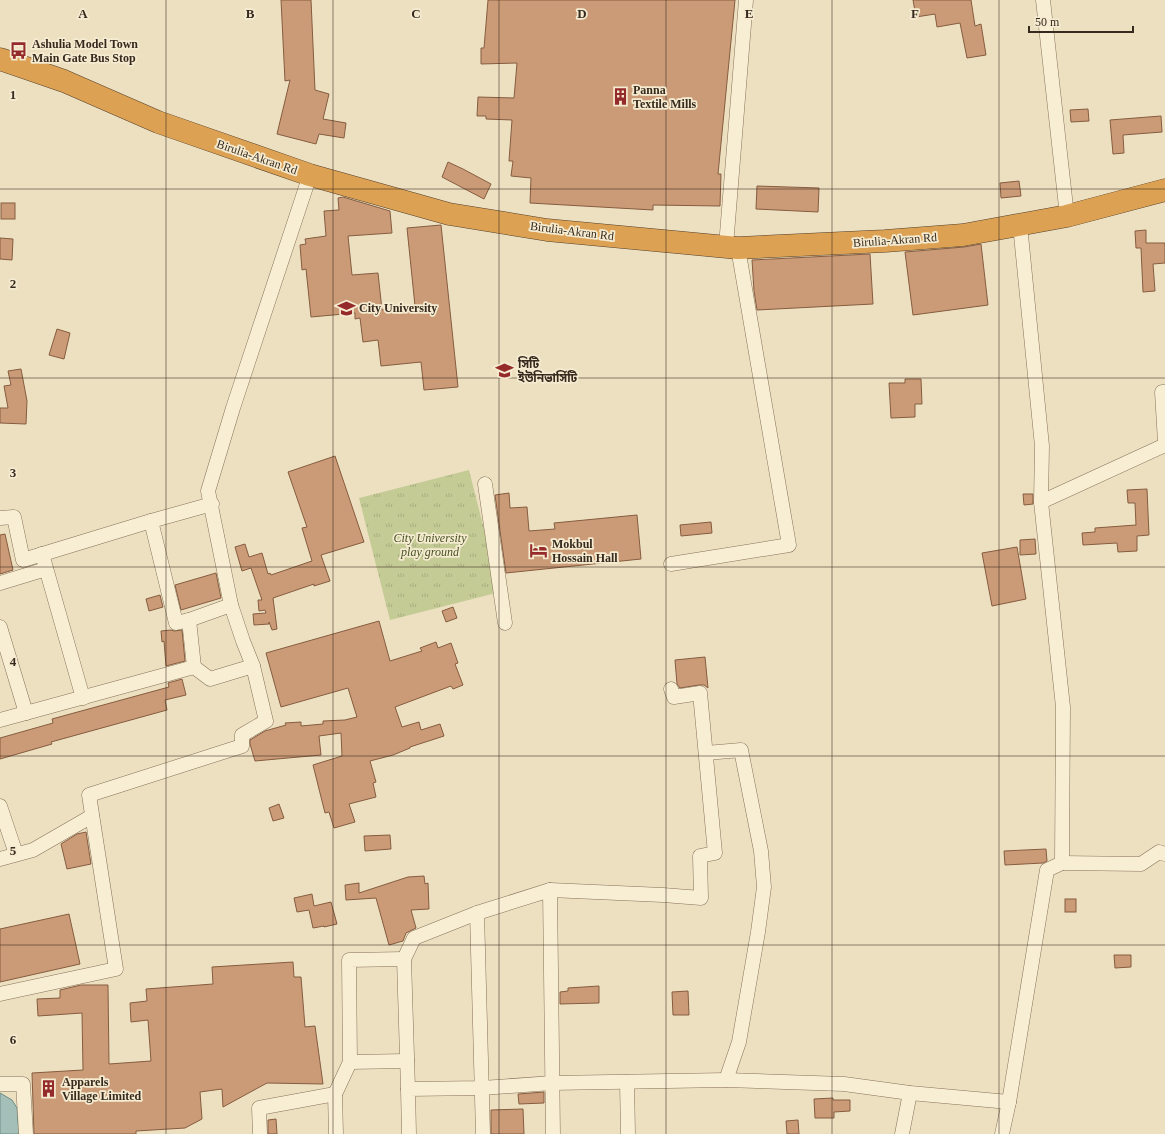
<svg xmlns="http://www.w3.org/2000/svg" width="1165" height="1134" viewBox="0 0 1165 1134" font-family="'Times New Roman','Noto Sans Bengali',serif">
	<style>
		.park { fill: url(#park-tufts) }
		.water { fill: #a4bfb8; stroke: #6b8d85 }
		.building { fill: #cb9b77; stroke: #855c3f }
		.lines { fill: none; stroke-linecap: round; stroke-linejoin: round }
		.street-casing { stroke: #867259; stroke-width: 15 }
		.highway-casing { stroke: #54402d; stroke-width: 23 }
		.street { stroke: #f8eed4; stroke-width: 14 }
		.highway { stroke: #dca152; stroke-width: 22 }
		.grid { fill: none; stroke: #36291d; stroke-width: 1; stroke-opacity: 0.55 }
		.labels { text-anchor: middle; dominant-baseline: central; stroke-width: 3.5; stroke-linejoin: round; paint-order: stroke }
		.poi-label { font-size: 12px; font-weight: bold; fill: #36291d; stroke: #f5ebd0; text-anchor: start }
		.street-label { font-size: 12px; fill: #36291d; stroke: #f5ebd0 }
		.park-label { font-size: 12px; font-style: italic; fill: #465224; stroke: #f5ebd0 }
		.grid-label { font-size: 13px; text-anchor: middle; font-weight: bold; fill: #36291d; stroke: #f5ebd0; stroke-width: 3.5; stroke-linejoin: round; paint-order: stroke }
	</style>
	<defs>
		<pattern id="park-tufts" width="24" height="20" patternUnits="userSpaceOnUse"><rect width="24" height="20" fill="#c4cb95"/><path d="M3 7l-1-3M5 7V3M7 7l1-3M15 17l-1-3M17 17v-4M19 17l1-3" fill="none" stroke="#a9ae80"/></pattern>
	</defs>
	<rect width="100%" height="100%" fill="#ede0c1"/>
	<polygon class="park" points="469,470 500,592 390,620 359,498"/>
	<polygon class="water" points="0,1093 12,1100 17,1108 19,1134 0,1134"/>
	<g class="building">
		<polygon points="281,0 311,0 315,90 329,94 323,119 346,123 344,138 319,134 316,144 277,134 290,80 285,81"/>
		<polygon points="488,0 735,0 718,174 721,174 720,206 653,205 653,210 530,203 531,178 511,176 513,161 509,161 512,120 486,119 486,116 477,116 478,97 514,98 517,63 481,64 481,48 484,48"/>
		<polygon points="913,0 971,0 975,26 981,24 986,55 967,58 960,23 937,27 935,14 916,17"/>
		<polygon points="1088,109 1089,121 1071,122 1070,110"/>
		<polygon points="1161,116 1162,132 1123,135 1124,153 1113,154 1110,120"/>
		<polygon points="448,162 463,169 491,184 484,199 442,177"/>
		<polygon points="1019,181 1021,196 1001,198 1000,183"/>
		<polygon points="757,186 819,188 818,212 756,209"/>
		<polygon points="343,197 390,211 392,233 348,236 352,275 378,273 382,310 415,306 407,228 441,225 458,387 424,390 421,362 381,366 378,340 363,342 360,318 355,319 355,313 311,317 306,269 302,270 300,245 306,244 305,239 326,236 324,211 339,210 338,198"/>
		<rect x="1" y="203" width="14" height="16"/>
		<polygon points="1146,230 1146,243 1165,243 1165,263 1153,264 1155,291 1143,292 1141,248 1136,248 1135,231"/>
		<polygon points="0,238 13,239 12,260 0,259"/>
		<polygon points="981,244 988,305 913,315 905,252 964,247"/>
		<polygon points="870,254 873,304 757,310 754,291 752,260"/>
		<polygon points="57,329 70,333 64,359 49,355"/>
		<polygon points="21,369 27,401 26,424 0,423 0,408 8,408 4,386 11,385 8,371"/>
		<polygon points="905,379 921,379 922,404 915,404 915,417 891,418 889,383 905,383"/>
		<polygon points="335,456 364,542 321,555 330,581 314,586 314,584 273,598 277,629 272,630 269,622 269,624 254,625 253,614 266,613 265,610 259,611 258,600 262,600 251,568 242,571 235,547 245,544 249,557 262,553 268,574 270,573 271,575 312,561 302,528 307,527 288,472"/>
		<polygon points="1147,489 1149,535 1137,536 1137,551 1118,552 1117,543 1083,545 1082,533 1095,532 1095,528 1136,525 1135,503 1128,503 1127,490"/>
		<polygon points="509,493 510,508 527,507 529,531 555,529 554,523 637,515 641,559 506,573 495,495"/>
		<polygon points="1023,494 1033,494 1033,504 1024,505"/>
		<polygon points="711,522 712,533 681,536 680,525"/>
		<polygon points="5,534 13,570 0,574 0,535"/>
		<polygon points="1035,539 1036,554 1020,555 1020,540"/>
		<polygon points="1017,547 1026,599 992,606 982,553"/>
		<polygon points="216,573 221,598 181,610 175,585"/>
		<polygon points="160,595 163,607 149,611 146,599"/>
		<polygon points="453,607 457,618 446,622 442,611"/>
		<polygon points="379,621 390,661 422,651 420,648 436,642 438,648 451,643 458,663 455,664 463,685 453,689 451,686 395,707 402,727 419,722 421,730 440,724 444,736 410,747 410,748 393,755 370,761 376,782 373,783 376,797 349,804 355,822 334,828 329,812 325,813 313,765 342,756 341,733 319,736 321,755 255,761 250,744 250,740 265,731 286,725 285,723 301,722 301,726 323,724 323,721 345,720 357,717 348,688 281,707 266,653"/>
		<polygon points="171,630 174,631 182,630 185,661 166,666 164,641 162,642 161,631"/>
		<polygon points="705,657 708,688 704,685 699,685 680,688 677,684 675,660"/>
		<polygon points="182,679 186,695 165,700 167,710 51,742 52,744 0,759 0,738 53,723 52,719 169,687 168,683"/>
		<polygon points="279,804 284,818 273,821 269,808"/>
		<polygon points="86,832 91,864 67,869 61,844 77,834"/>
		<polygon points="390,835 391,849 365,851 364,836"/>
		<polygon points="1046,849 1047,861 1043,863 1005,865 1004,851"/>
		<polygon points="424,876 425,884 428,883 429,909 411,910 416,928 406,933 403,941 389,945 376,898 346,900 345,885 359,883 359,893 408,877"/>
		<polygon points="312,894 314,906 331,902 337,924 324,927 324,926 313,928 309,910 297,912 294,898"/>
		<rect x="1065" y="899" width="11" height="13"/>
		<polygon points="69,914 80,964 0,982 0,929"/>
		<polygon points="1114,955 1131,955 1131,967 1115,968"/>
		<polygon points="293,962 294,977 301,977 305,1027 315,1026 323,1084 267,1083 223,1107 222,1089 200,1092 202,1119 185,1128 136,1131 136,1134 34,1134 32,1073 83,1070 82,1013 38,1016 37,999 60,998 60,990 81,985 108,985 109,1064 151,1061 148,1020 131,1022 130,1003 147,1001 146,989 213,984 212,967"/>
		<polygon points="599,986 599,1003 560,1004 560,992 568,991 568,988"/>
		<polygon points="688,991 689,1015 673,1015 672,992"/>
		<polygon points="544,1092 544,1103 519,1104 518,1094"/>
		<polygon points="833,1098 833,1100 850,1100 850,1111 834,1112 834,1118 815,1118 814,1099"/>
		<polygon points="523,1109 524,1134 491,1134 491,1110"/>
		<polygon points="276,1119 277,1134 268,1134 268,1120"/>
		<polygon points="798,1120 799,1134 787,1134 786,1121"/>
	</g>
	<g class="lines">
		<defs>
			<g id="street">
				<polyline points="1043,0 1067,216"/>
				<polyline points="726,246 746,0"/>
				<polyline points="1165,392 1162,392 1165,442"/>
				<polyline points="485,484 505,623"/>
				<polyline points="1041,502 1165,445"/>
				<polyline points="212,504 151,521 176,623 189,620 231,605"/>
				<polyline points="0,518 14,517 23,560 151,521"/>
				<polyline points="42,554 83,698"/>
				<polyline points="671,564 789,545 738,248"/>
				<polyline points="0,583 46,569"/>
				<polyline points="0,627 26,713"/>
				<polyline points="194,667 210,679 253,666"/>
				<polyline points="0,720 194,667 189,620"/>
				<polyline points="706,753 741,750 761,851 764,887 758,932 739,1042 726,1080"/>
				<polyline points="0,806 16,854"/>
				<polyline points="0,859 33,850 92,816"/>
				<polyline points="1062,863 1141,864 1159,852 1165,854"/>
				<polyline points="550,890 553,1134"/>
				<polyline points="477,913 483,1134"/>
				<polyline points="0,994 116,969 89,795 242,746 242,735 266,721 253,666 243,641 231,605 208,491 233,408 310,175"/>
				<polyline points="350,1062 407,1061"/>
				<polyline points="627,1082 628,1134"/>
				<polyline points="0,1084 23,1084 26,1134"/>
				<polyline points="408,1089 404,959 414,938 477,913 550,890 663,895 701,898 700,856 715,853 700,693 674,697 671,689"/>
				<polyline points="335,1094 350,1062 349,960 404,959"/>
				<polyline points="260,1134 259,1108 335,1094 336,1134"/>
				<polyline points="409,1134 408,1089 482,1088 552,1083 726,1080 844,1084 910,1093 1009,1102"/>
				<polyline points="902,1134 910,1093"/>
				<polyline points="1002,1134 1009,1102 1047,870 1062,863 1063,707 1041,502 1042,446 1020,225"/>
			</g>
			<polyline id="highway" points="0,59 64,81 158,122 310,175 449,214 547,230 738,248 885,241 963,235 1067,216 1165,190"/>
		</defs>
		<use href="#street" class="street-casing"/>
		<use href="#highway" class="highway-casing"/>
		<use href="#street" class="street"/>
		<use href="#highway" class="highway"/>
	</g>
	<path class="grid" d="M166,0V1134M333,0V1134M499,0V1134M666,0V1134M832,0V1134M999,0V1134M0,189H1165M0,378H1165M0,567H1165M0,756H1165M0,945H1165"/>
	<defs>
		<symbol id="bus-bare" viewBox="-9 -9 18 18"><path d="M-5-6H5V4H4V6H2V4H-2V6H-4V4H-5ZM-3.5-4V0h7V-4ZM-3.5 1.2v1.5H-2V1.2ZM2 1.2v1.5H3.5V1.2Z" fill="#942b2a" stroke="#f5ebd0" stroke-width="2.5" paint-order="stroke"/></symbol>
		<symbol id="building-bare" viewBox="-9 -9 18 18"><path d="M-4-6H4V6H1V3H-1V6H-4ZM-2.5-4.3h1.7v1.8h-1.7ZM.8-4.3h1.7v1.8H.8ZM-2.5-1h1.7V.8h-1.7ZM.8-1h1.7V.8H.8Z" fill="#942b2a" stroke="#f5ebd0" stroke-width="2.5" paint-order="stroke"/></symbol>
		<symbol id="university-bare" viewBox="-9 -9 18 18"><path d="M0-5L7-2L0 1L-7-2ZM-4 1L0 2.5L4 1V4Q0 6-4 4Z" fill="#942b2a" stroke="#f5ebd0" stroke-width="2.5" paint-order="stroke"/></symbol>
		<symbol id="hotel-bare" viewBox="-9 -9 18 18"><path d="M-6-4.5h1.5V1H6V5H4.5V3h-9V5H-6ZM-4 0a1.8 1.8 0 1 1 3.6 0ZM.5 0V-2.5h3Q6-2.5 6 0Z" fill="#942b2a" stroke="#f5ebd0" stroke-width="2.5" paint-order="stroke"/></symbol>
	</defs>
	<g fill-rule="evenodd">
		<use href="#bus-bare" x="6" y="38" width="25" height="25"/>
		<use href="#building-bare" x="608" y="84" width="25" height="25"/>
		<use href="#university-bare" x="334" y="296" width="25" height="25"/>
		<use href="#university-bare" x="492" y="358" width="25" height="25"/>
		<use href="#hotel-bare" x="526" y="538" width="25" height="25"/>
		<use href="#building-bare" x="36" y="1076" width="25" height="25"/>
	</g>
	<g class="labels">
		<g class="poi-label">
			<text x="32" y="44">Ashulia Model Town<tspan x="32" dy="14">Main Gate Bus Stop</tspan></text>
			<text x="633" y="90">Panna<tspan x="633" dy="14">Textile Mills</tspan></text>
			<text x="359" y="308">City University</text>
			<text x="518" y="364">সিটি<tspan x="518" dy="14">ইউনিভার্সিটি</tspan></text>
			<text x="552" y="544">Mokbul<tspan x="552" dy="14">Hossain Hall</tspan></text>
			<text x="62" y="1082">Apparels<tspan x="62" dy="14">Village Limited</tspan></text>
		</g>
		<g class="street-label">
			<text transform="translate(257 157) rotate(19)">Birulia-Akran Rd</text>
			<text transform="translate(572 231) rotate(7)">Birulia-Akran Rd</text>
			<text transform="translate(895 240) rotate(-4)">Birulia-Akran Rd</text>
		</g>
		<g class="park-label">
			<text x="430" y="538">City University<tspan x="430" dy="14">play ground</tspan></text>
		</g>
	</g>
	<g class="grid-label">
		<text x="83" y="18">A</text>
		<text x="250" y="18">B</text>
		<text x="416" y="18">C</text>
		<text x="582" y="18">D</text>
		<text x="749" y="18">E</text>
		<text x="915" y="18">F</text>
		<text x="13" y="99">1</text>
		<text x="13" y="288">2</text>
		<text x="13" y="477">3</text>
		<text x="13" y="666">4</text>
		<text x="13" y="855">5</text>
		<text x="13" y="1044">6</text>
	</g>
	<path d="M1029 26v6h104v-6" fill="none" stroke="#36291d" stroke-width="2"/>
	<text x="1035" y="26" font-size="12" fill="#36291d" stroke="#f5ebd0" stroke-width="3" paint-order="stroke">50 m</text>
</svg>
